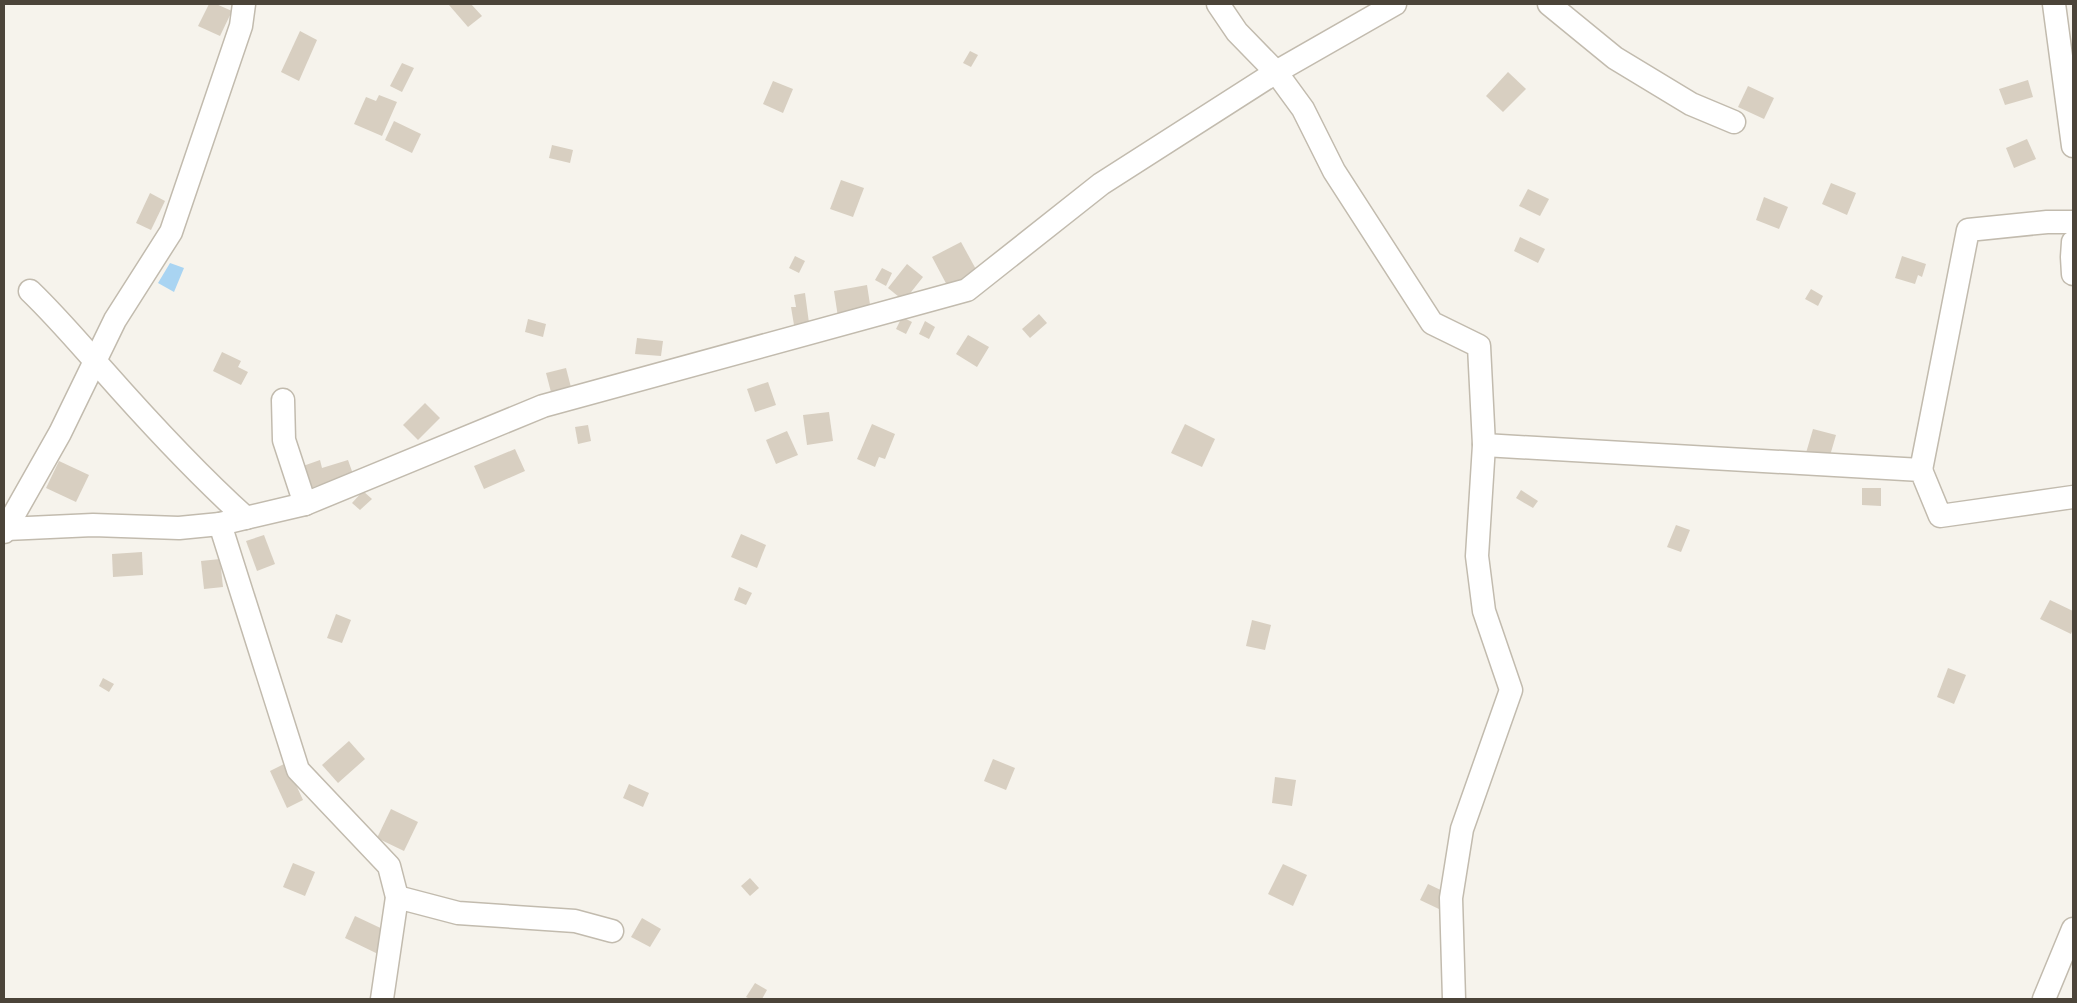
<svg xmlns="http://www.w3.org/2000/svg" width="2077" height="1003" viewBox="0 0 2077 1003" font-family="Karla,sans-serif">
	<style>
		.water { fill: #a9d4f2 }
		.building { fill: #d8cfc1 }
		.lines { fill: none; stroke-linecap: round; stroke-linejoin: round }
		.minor-casing { stroke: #c2bbae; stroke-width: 25 }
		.minor { stroke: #fff; stroke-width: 22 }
	</style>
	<rect width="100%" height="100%" fill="#f6f3ec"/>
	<polygon class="water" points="170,263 184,268 174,292 158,283"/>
	<g class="building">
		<polygon points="209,4 216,4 232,11 220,36 198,26"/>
		<polygon points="451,4 471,4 482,16 468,27 449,5"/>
		<polygon points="300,31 317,40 299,81 281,72"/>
		<polygon points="970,51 978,55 971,67 963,63"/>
		<polygon points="402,63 414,68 402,92 390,86"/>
		<polygon points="1508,72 1526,89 1503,112 1486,96"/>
		<polygon points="2028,80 2033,97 2005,105 1999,89"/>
		<polygon points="773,81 793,89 783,113 763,104"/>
		<polygon points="1748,86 1774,98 1764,119 1738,107"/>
		<polygon points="379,95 397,102 382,136 354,124 366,97 376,101"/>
		<polygon points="394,121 421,134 412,153 385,140"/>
		<polygon points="2027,139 2036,159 2014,168 2006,148"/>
		<polygon points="552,145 573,150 570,163 549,158"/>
		<polygon points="841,180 864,188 853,217 830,209"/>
		<polygon points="1831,183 1856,193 1847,215 1822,204"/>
		<polygon points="1528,189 1549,199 1540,216 1519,206"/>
		<polygon points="150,193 165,201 151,230 136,223"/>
		<polygon points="1764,197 1788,207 1779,229 1756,220"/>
		<polygon points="1520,237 1545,249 1538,263 1514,251"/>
		<polygon points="961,242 978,273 949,289 932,257"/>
		<polygon points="795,256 805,261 799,273 789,268"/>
		<polygon points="1902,256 1926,264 1922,277 1918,275 1915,284 1895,278"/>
		<polygon points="907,264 923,277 904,301 888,288"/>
		<polygon points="882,268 892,273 886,286 875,280"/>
		<polygon points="867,285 871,311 838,317 834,291"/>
		<polygon points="1811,289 1823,296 1818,306 1805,299"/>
		<polygon points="805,293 809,323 794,325 791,307 796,307 794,295"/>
		<polygon points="1039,314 1047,323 1030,338 1022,329"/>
		<polygon points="902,317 912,322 906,334 896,329"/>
		<polygon points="528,319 546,324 543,337 525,332"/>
		<polygon points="925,321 935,327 929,339 919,334"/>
		<polygon points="968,335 989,347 977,367 956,354"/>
		<polygon points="637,338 663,341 661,356 635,354"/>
		<polygon points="222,352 241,361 238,367 248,372 241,385 213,371"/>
		<polygon points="566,368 572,391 552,396 546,373"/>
		<polygon points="768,382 776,405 755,412 747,389"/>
		<polygon points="425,403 440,418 418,440 403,425"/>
		<polygon points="829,412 833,441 807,445 803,415"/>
		<polygon points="872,424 895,434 885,459 879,457 875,467 857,459"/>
		<polygon points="1185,424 1215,439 1202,467 1171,453"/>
		<polygon points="588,425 591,441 578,444 575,427"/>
		<polygon points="1813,429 1836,435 1829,459 1806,453"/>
		<polygon points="787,431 798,455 776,464 766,440"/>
		<polygon points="515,449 525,471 484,489 474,466"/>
		<polygon points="320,460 322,468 348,460 353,474 311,488 303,466"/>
		<polygon points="59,461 89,475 76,502 46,488"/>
		<polygon points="1862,488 1881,488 1881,506 1862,505"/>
		<polygon points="1521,490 1538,501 1533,508 1516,498"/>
		<polygon points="363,491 372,499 360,510 352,503"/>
		<polygon points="1676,525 1690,530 1681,552 1667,547"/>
		<polygon points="741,534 766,545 757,568 731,557"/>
		<polygon points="264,535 275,564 257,571 246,541"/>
		<polygon points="142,552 143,575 113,577 112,554"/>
		<polygon points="220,559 223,587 204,589 201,561"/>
		<polygon points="739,587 752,593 746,605 734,600"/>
		<polygon points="2050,600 2073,611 2073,629 2071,634 2040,619"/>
		<polygon points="336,614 351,620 342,643 327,638"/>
		<polygon points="1252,620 1271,625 1265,650 1246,646"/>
		<polygon points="1948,668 1966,675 1954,704 1937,697"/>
		<polygon points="103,678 114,684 109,692 99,686"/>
		<polygon points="349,741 365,759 338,783 322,765"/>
		<polygon points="993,759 1015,768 1006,790 984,781"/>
		<polygon points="286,763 303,800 287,808 270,771"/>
		<polygon points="1275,777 1296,780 1292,806 1272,803"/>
		<polygon points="629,784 649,793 643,807 623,798"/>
		<polygon points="391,809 418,822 404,851 377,838"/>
		<polygon points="293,863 315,872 305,896 283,887"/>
		<polygon points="1283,864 1307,875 1293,906 1268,894"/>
		<polygon points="750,878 759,888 750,896 741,886"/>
		<polygon points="1428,884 1447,893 1439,909 1420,900"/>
		<polygon points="355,916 389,932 378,954 345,938"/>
		<polygon points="642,918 661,929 650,947 631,937"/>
		<polygon points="755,983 767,990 762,999 750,999 746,997"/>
	</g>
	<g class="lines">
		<defs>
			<g id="minor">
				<polyline points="1218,4 1237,32 1276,72 1303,109 1334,171 1432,323 1479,346 1484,445 1477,556 1484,611 1511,690 1462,829 1451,898 1454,999"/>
				<polyline points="1549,4 1615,58 1691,104 1734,122"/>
				<polyline points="2054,4 2073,146"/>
				<polyline points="2073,242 2072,257 2073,274"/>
				<path d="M30,291C56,316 79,343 103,370C148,421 195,472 246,518"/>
				<polyline points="283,400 284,440 305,504"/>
				<polyline points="1484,445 1921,470 1940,516 2073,497"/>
				<polyline points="1921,470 1968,230 2047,222 2073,222"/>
				<polyline points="4,528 6,529 93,525 179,528 220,524"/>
				<polyline points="4,532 60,433 115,320 171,232 241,26 244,4"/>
				<polyline points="397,897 458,913 575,921 612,931"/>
				<polyline points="382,999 397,897 389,866 298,770 220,524 305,504 543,406 967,290 1101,184 1276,72 1395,4"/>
				<polyline points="2044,999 2073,929"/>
			</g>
		</defs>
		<use href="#minor" class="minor-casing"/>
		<use href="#minor" class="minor"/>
	</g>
	<rect width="2077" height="1003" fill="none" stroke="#4b4439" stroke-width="10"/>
</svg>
